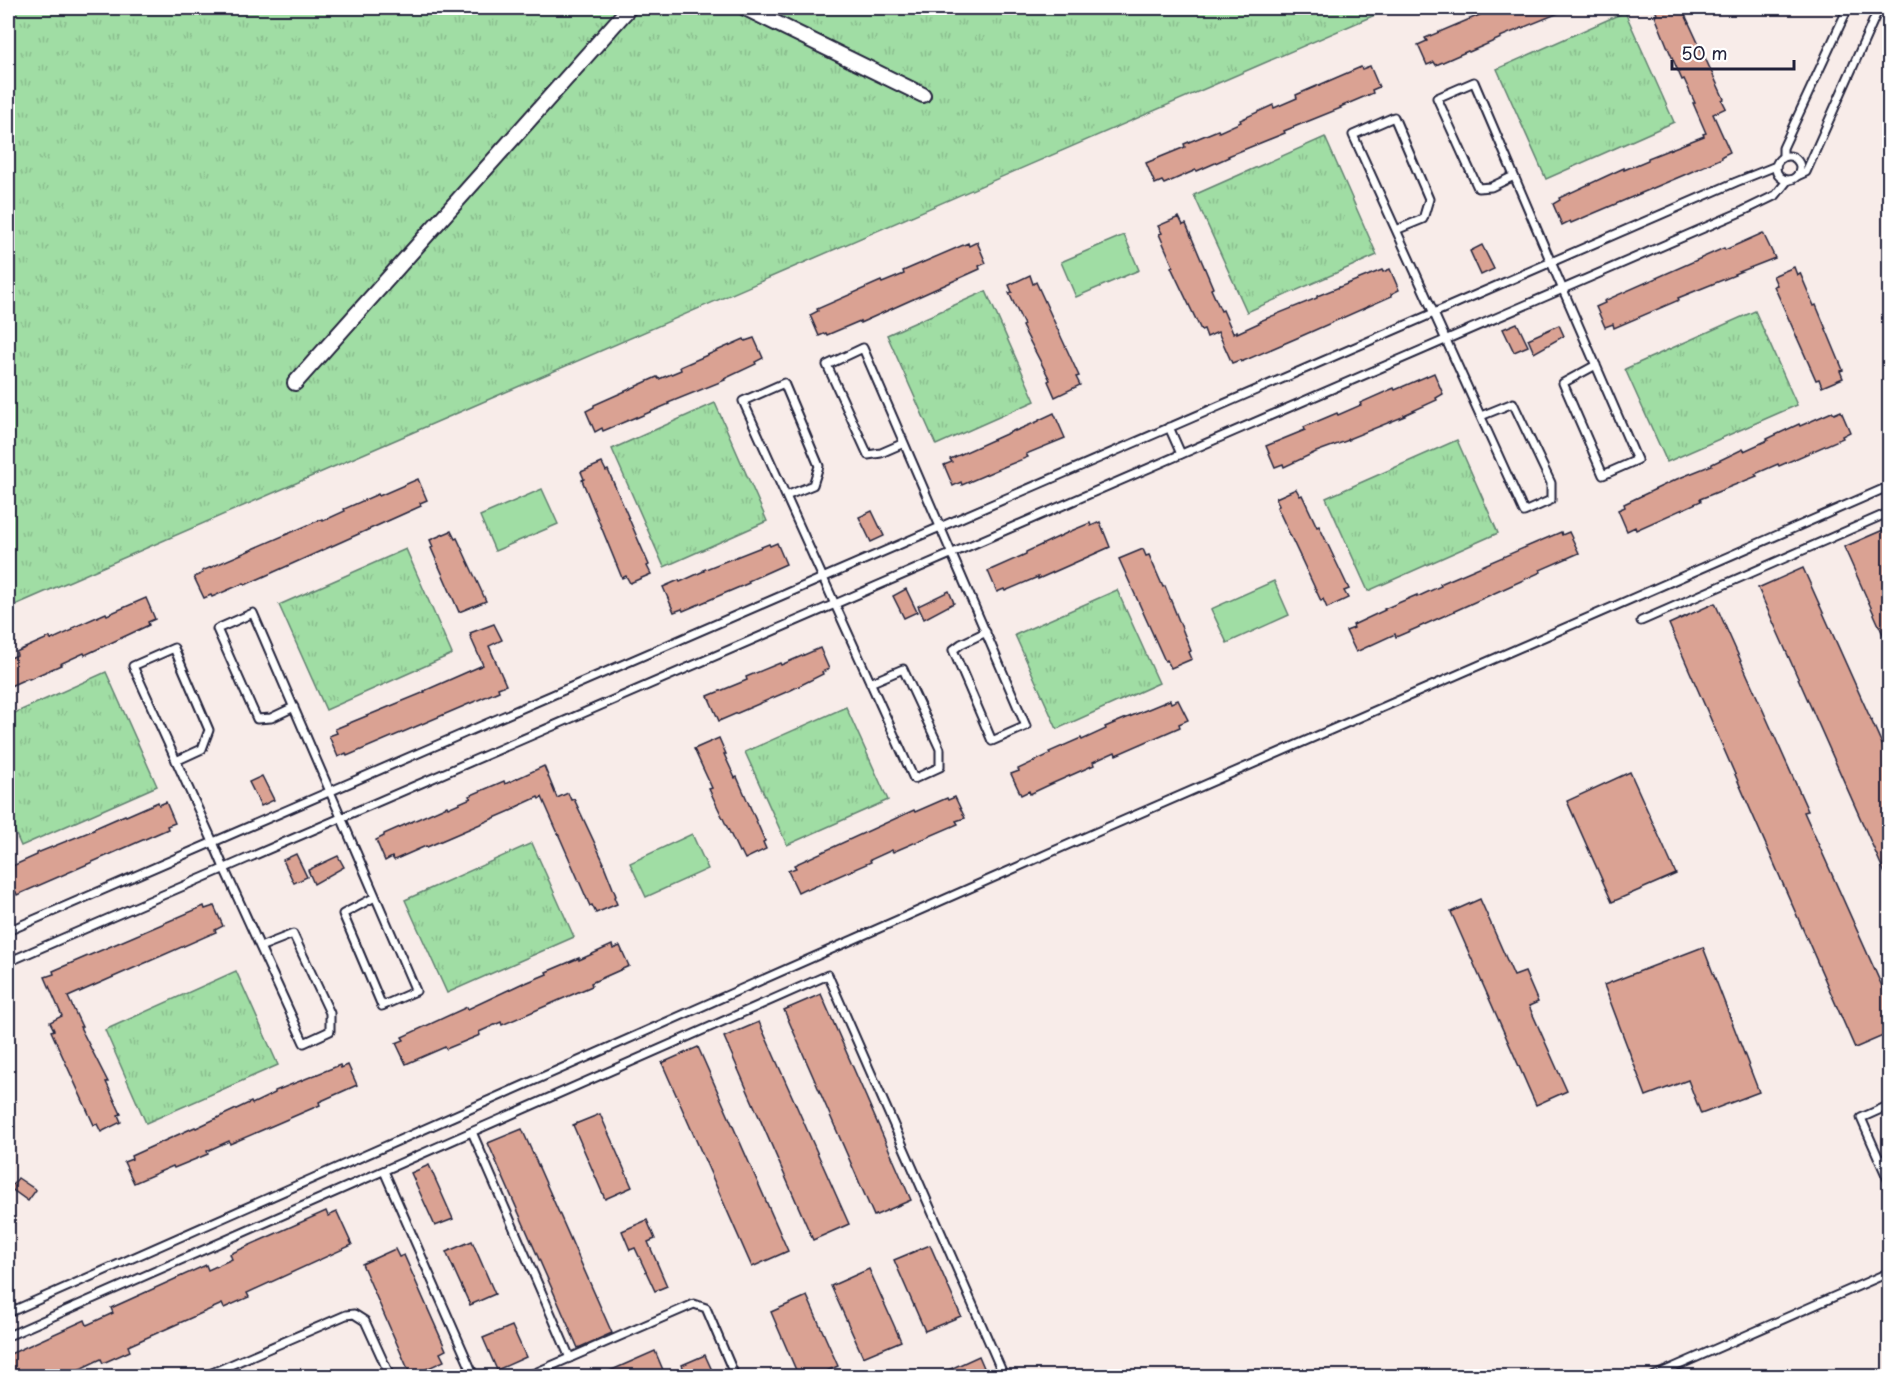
<svg xmlns="http://www.w3.org/2000/svg" width="1897" height="1384" viewBox="0 0 1897 1384" font-family="'Playpen Sans',sans-serif">
	<style>
		.grass { fill: url(#grass-tufts); stroke: #618070; stroke-width: 1.5 }
		.garden { fill: #a0dda4; stroke: #618070; stroke-width: 1.5 }
		.building { fill: #daa293; stroke: #22223b; stroke-width: 1.5 }
		.lines { fill: none; stroke-linecap: round; stroke-linejoin: round }
		.lane-casing { stroke: #22223b; stroke-width: 11 }
		.street-casing { stroke: #22223b; stroke-width: 18 }
		.lane { stroke: #fff; stroke-width: 7 }
		.street { stroke: #fff; stroke-width: 14 }
	</style>
	<defs>
		<pattern id="grass-tufts" width="24" height="20" patternUnits="userSpaceOnUse" patternTransform="scale(1.5)"><rect width="24" height="20" fill="#a0dda4"/><path d="M3 7l-1-3M5 7V3M7 7l1-3M15 17l-1-3M17 17v-4M19 17l1-3" fill="none" stroke="#8abd8e"/></pattern>
	</defs>
	<rect width="100%" height="100%" fill="#f8ece9"/>
	<filter id="ink" filterUnits="userSpaceOnUse"><feTurbulence type="fractalNoise" baseFrequency=".0167" numOctaves="2"/><feDisplacementMap in="SourceGraphic" scale="12" xChannelSelector="R" yChannelSelector="G"/><feConvolveMatrix kernelMatrix="1 2 1 2 8 2 1 2 1" color-interpolation-filters="sRGB"/></filter>
	<g filter="url(#ink)">
		<g class="grass">
			<polygon points="8,8 1391,8 8,608"/>
			<polygon points="1625,12 1674,122 1546,179 1497,69"/>
			<polygon points="1325,137 1377,255 1247,312 1194,195"/>
			<polygon points="986,291 1035,401 936,445 887,335"/>
			<polygon points="1755,311 1797,405 1667,462 1625,369"/>
			<polygon points="715,403 767,521 664,567 612,449"/>
			<polygon points="1457,440 1498,533 1368,591 1326,498"/>
			<polygon points="406,549 452,654 326,710 279,605"/>
			<polygon points="1117,590 1159,683 1057,729 1015,635"/>
			<polygon points="106,672 157,786 21,846 8,816 8,716"/>
			<polygon points="846,707 888,800 787,845 745,752"/>
			<polygon points="532,843 574,937 447,993 405,900"/>
			<polygon points="236,971 278,1065 146,1123 105,1030"/>
		</g>
		<g class="garden">
			<polygon points="1124,235 1139,270 1076,297 1061,262"/>
			<polygon points="542,489 558,524 495,551 480,516"/>
			<polygon points="1274,581 1289,615 1227,643 1211,609"/>
			<polygon points="692,834 708,869 646,897 630,863"/>
		</g>
		<g class="building">
			<polygon points="1503,8 1571,8 1500,37 1501,38 1469,52 1468,51 1436,65 1434,62 1427,65 1418,45 1427,41 1425,38 1489,11 1491,13"/>
			<polygon points="1654,8 1682,8 1724,99 1722,100 1726,108 1713,114 1730,152 1722,156 1722,158 1684,175 1571,223 1570,221 1562,225 1553,204 1560,200 1559,198 1624,168 1624,170 1648,160 1648,158 1704,136 1703,134 1706,133 1693,103 1695,103 1684,79 1682,80 1668,48 1655,16 1657,14"/>
			<polygon points="1370,66 1379,87 1372,90 1373,93 1340,107 1341,108 1284,131 1285,133 1228,156 1229,157 1197,171 1196,170 1164,184 1162,181 1155,184 1146,163 1185,147 1184,144 1218,130 1219,132 1241,122 1240,120 1273,105 1274,108 1297,98 1296,95 1361,67 1362,69"/>
			<polygon points="1179,217 1183,225 1186,224 1213,288 1211,289 1221,311 1223,310 1233,333 1237,331 1237,333 1261,322 1260,321 1317,298 1317,296 1382,270 1383,272 1390,269 1399,290 1391,294 1392,296 1297,338 1241,362 1240,360 1232,363 1218,332 1207,337 1204,329 1201,330 1171,267 1173,266 1159,234 1162,233 1158,226"/>
			<polygon points="1763,233 1775,258 1734,274 1735,275 1678,298 1679,300 1614,328 1613,324 1605,327 1596,307 1605,303 1604,301 1724,248 1725,250"/>
			<polygon points="977,242 986,263 979,266 980,269 860,323 860,321 827,335 826,333 819,336 810,315 818,311 817,309 881,281 882,283 904,274 903,271 968,243 969,246"/>
			<polygon points="1482,245 1494,269 1481,275 1470,251"/>
			<polygon points="1794,267 1797,275 1800,273 1814,306 1816,305 1843,370 1840,371 1843,378 1822,387 1819,379 1816,380 1774,286 1777,285 1773,276"/>
			<polygon points="1030,275 1033,284 1036,282 1079,376 1076,377 1080,385 1055,397 1048,381 1050,380 1022,326 1024,325 1009,293 1012,292 1009,285"/>
			<polygon points="1517,323 1528,346 1514,352 1503,329"/>
			<polygon points="1559,325 1564,336 1534,353 1528,339"/>
			<polygon points="754,338 763,358 755,362 756,364 724,379 725,380 668,403 669,404 636,418 636,417 603,431 602,428 595,432 586,411 594,407 594,405 657,377 659,379 681,370 680,367 705,356 744,339 745,341"/>
			<polygon points="1434,373 1443,394 1436,398 1437,400 1404,415 1405,416 1348,439 1349,440 1316,452 1284,467 1283,464 1275,467 1266,446 1305,430 1304,427 1337,413 1338,415 1361,405 1360,403 1394,388 1395,390"/>
			<polygon points="1841,411 1850,432 1842,436 1843,438 1779,466 1778,464 1755,474 1757,476 1700,499 1701,501 1636,530 1635,527 1627,531 1618,510 1625,507 1624,504 1677,479 1712,465 1712,464 1743,449 1744,451 1768,440 1767,439 1799,424 1800,426 1832,412 1834,414"/>
			<polygon points="1054,413 1065,438 1026,454 1028,457 1001,468 962,485 961,482 953,486 944,465 952,462 950,459 1015,430 1015,431 1039,421 1039,420"/>
			<polygon points="602,463 606,471 608,470 649,565 647,566 651,574 630,583 626,576 622,578 582,480 584,479 581,472"/>
			<polygon points="418,479 427,500 420,503 421,506 245,585 244,583 212,597 211,595 204,598 194,577 203,573 202,571 322,519 323,521 345,511 344,509 378,494 379,496"/>
			<polygon points="1296,489 1300,496 1302,495 1317,527 1319,526 1349,589 1344,591 1348,598 1327,608 1323,599 1321,601 1277,507 1279,506 1276,498"/>
			<polygon points="872,511 884,536 871,542 859,517"/>
			<polygon points="1100,522 1110,547 1038,579 1038,577 1005,591 1004,589 997,592 988,571 1026,554 1026,552 1071,531 1090,523 1091,526"/>
			<polygon points="1890,527 1890,650 1844,547"/>
			<polygon points="451,531 455,539 457,538 486,601 459,612 431,548 433,547 430,540"/>
			<polygon points="1561,532 1562,535 1569,532 1579,553 1540,570 1541,572 1417,628 1396,637 1395,634 1356,652 1346,631 1354,628 1353,625 1385,610 1384,609 1417,595 1417,597 1441,586 1440,584"/>
			<polygon points="777,543 786,564 748,581 749,583 683,611 682,609 674,612 663,587 679,580 680,582 704,571 703,570 769,544 770,546"/>
			<polygon points="1143,549 1146,556 1149,555 1163,587 1165,586 1191,651 1189,652 1192,659 1171,668 1167,660 1165,661 1119,559"/>
			<polygon points="1803,568 1890,762 1890,885 1758,588"/>
			<polygon points="906,589 917,612 904,618 893,596"/>
			<polygon points="949,591 954,603 924,619 918,606"/>
			<polygon points="146,598 155,619 148,622 149,625 85,655 84,653 60,664 61,665 29,679 28,678 8,687 8,659 17,655 16,652 50,637 51,640 73,630 72,628 106,613 107,615"/>
			<polygon points="1715,603 1808,811 1804,812 1890,1004 1890,1033 1855,1048 1669,624"/>
			<polygon points="494,624 502,640 489,646 506,685 498,688 499,691 443,715 347,756 346,753 338,757 329,736 337,733 335,729 425,692 424,691 483,665 470,636 471,635 470,633"/>
			<polygon points="820,648 829,669 822,672 823,674 791,690 719,721 708,696 747,680 746,677 780,663 781,665"/>
			<polygon points="1170,700 1171,703 1178,700 1188,720 1179,724 1180,727 1116,755 1115,752 1093,762 1094,765 1049,785 1030,794 1029,791 1021,795 1011,774 1019,771 1018,769 1050,754 1049,752 1081,738 1082,740 1106,729 1105,727"/>
			<polygon points="719,738 726,754 724,754 735,778 737,777 765,841 763,842 766,849 745,859 741,851 739,852 709,789 712,788 694,749"/>
			<polygon points="544,766 557,798 568,793 571,800 574,799 604,863 603,863 616,896 614,897 617,904 596,913 592,905 590,906 542,797 539,799 538,797 514,808 515,809 427,847 426,846 394,860 392,857 385,861 376,840 384,836 384,834 447,806 448,808 471,798 469,796 504,781 505,784"/>
			<polygon points="1630,772 1676,874 1612,902 1567,801"/>
			<polygon points="262,776 274,800 261,806 249,782"/>
			<polygon points="955,797 965,818 956,821 958,824 893,852 892,850 870,860 871,862 807,890 806,888 798,892 788,871 796,868 794,865 914,810 915,812 947,798 948,800"/>
			<polygon points="158,802 159,805 166,802 175,823 167,826 168,829 17,895 16,892 8,896 8,868 37,855 37,853 94,830 93,829 125,815 126,816"/>
			<polygon points="296,854 307,877 294,883 283,860"/>
			<polygon points="338,856 344,867 314,884 308,870"/>
			<polygon points="1480,899 1514,976 1525,972 1538,1002 1529,1006 1567,1091 1536,1105 1451,912"/>
			<polygon points="204,906 205,909 214,906 223,926 215,930 216,932 68,997 82,1027 80,1027 108,1082 106,1082 121,1114 118,1115 121,1122 101,1132 97,1124 94,1125 51,1031 54,1030 50,1022 62,1016 45,977 54,974 53,971"/>
			<polygon points="612,945 613,949 620,946 629,966 591,983 592,986 502,1025 501,1022 479,1032 480,1035 446,1049 445,1047 406,1064 396,1043 404,1040 402,1037 467,1007 468,1009 523,983 523,984 547,974 546,972 579,958 579,960"/>
			<polygon points="1703,947 1759,1092 1701,1114 1688,1080 1646,1096 1604,985"/>
			<polygon points="821,994 911,1200 874,1216 784,1010"/>
			<polygon points="759,1022 849,1224 813,1240 724,1037"/>
			<polygon points="698,1047 788,1251 752,1267 662,1063"/>
			<polygon points="340,1065 341,1068 348,1065 357,1085 319,1102 320,1105 230,1144 229,1141 207,1151 208,1154 174,1168 173,1166 134,1183 124,1162 132,1159 131,1156 195,1127 196,1128 251,1102 252,1104 275,1093 275,1091"/>
			<polygon points="600,1114 632,1187 605,1199 573,1125"/>
			<polygon points="522,1129 612,1333 578,1348 488,1143"/>
			<polygon points="429,1165 453,1219 435,1226 411,1173"/>
			<polygon points="18,1178 36,1190 28,1201 10,1188"/>
			<polygon points="326,1211 328,1216 337,1212 352,1245 247,1293 249,1297 224,1308 222,1304 128,1346 130,1351 103,1363 101,1359 63,1377 8,1377 8,1355 85,1320 87,1325 113,1313 111,1308 206,1265 208,1270 232,1259 230,1254"/>
			<polygon points="647,1220 655,1239 648,1242 667,1286 655,1291 635,1248 630,1250 622,1231"/>
			<polygon points="472,1241 495,1294 470,1305 446,1252"/>
			<polygon points="930,1245 961,1316 925,1331 894,1260"/>
			<polygon points="395,1249 399,1257 404,1255 446,1350 440,1353 444,1361 411,1376 362,1264"/>
			<polygon points="869,1269 901,1341 863,1357 831,1286"/>
			<polygon points="807,1296 838,1366 813,1377 799,1377 771,1312"/>
			<polygon points="512,1326 526,1357 497,1370 483,1338"/>
			<polygon points="655,1351 666,1377 596,1377"/>
			<polygon points="705,1355 715,1377 687,1377 682,1365"/>
			<polygon points="979,1356 988,1377 933,1377"/>
		</g>
		<g class="lines">
			<defs>
				<g id="lane">
					<circle cx="1788" cy="168" r="12"/>
					<polyline points="1783,157 1783,148 1848,8"/>
					<path d="M1514,176L1491,187L1478,188L1437,98L1474,82L1550,260L1551,262C1580,328 1608,394 1637,460L1603,475L1563,383L1596,365"/>
					<polyline points="1797,176 1806,172 1879,8"/>
					<polyline points="1396,230 1423,219 1429,199 1394,117 1353,135 1524,512 1551,500 1551,483 1513,403 1481,416"/>
					<polyline points="1169,427 1181,454"/>
					<polyline points="904,443 881,453 868,455 827,365 863,348 1026,726 992,741 953,650 961,644 986,632"/>
					<polyline points="786,496 813,485 819,466 784,383 743,401 914,779 940,767 940,749 903,669 870,683"/>
					<polyline points="1641,621 1890,512"/>
					<polyline points="294,707 271,718 257,719 217,629 253,613 416,991 382,1006 343,914 375,897"/>
					<polyline points="176,761 202,749 209,730 174,648 133,666 213,842 224,868 304,1043 330,1031 330,1013 293,934 260,947"/>
					<polyline points="8,931 1736,182 1776,166"/>
					<polyline points="8,962 1743,211 1776,195 1787,181"/>
					<polyline points="1890,1105 1861,1118 1890,1184"/>
					<polyline points="472,1132 570,1358"/>
					<polyline points="1880,1161 1890,1157"/>
					<polyline points="384,1171 474,1376"/>
					<polyline points="8,1313 1090,835 1890,486"/>
					<polyline points="8,1336 828,975 1004,1376"/>
					<polyline points="205,1376 346,1315 354,1314 365,1321 390,1376"/>
					<polyline points="528,1376 694,1304 706,1308 735,1376"/>
					<polyline points="1654,1376 1890,1272"/>
				</g>
				<g id="street">
					<polyline points="745,8 923,95"/>
					<polyline points="295,383 629,8"/>
				</g>
			</defs>
			<use href="#lane" class="lane-casing"/>
			<use href="#street" class="street-casing"/>
			<use href="#lane" class="lane"/>
			<use href="#street" class="street"/>
		</g>
	</g>
	<rect width="1897" height="1384" fill="none" stroke="#fff" stroke-width="30"/>
	<rect x="15" y="15" width="1867" height="1354" fill="none" stroke="#22223b" stroke-width="2" filter="url(#ink)"/>
	<path d="M1672 60v9h122v-9" fill="none" stroke="#22223b" stroke-width="3"/>
	<text x="1681" y="60" font-size="18" fill="#22223b" stroke="#ffffff" stroke-width="4.5" paint-order="stroke">50 m</text>
</svg>
